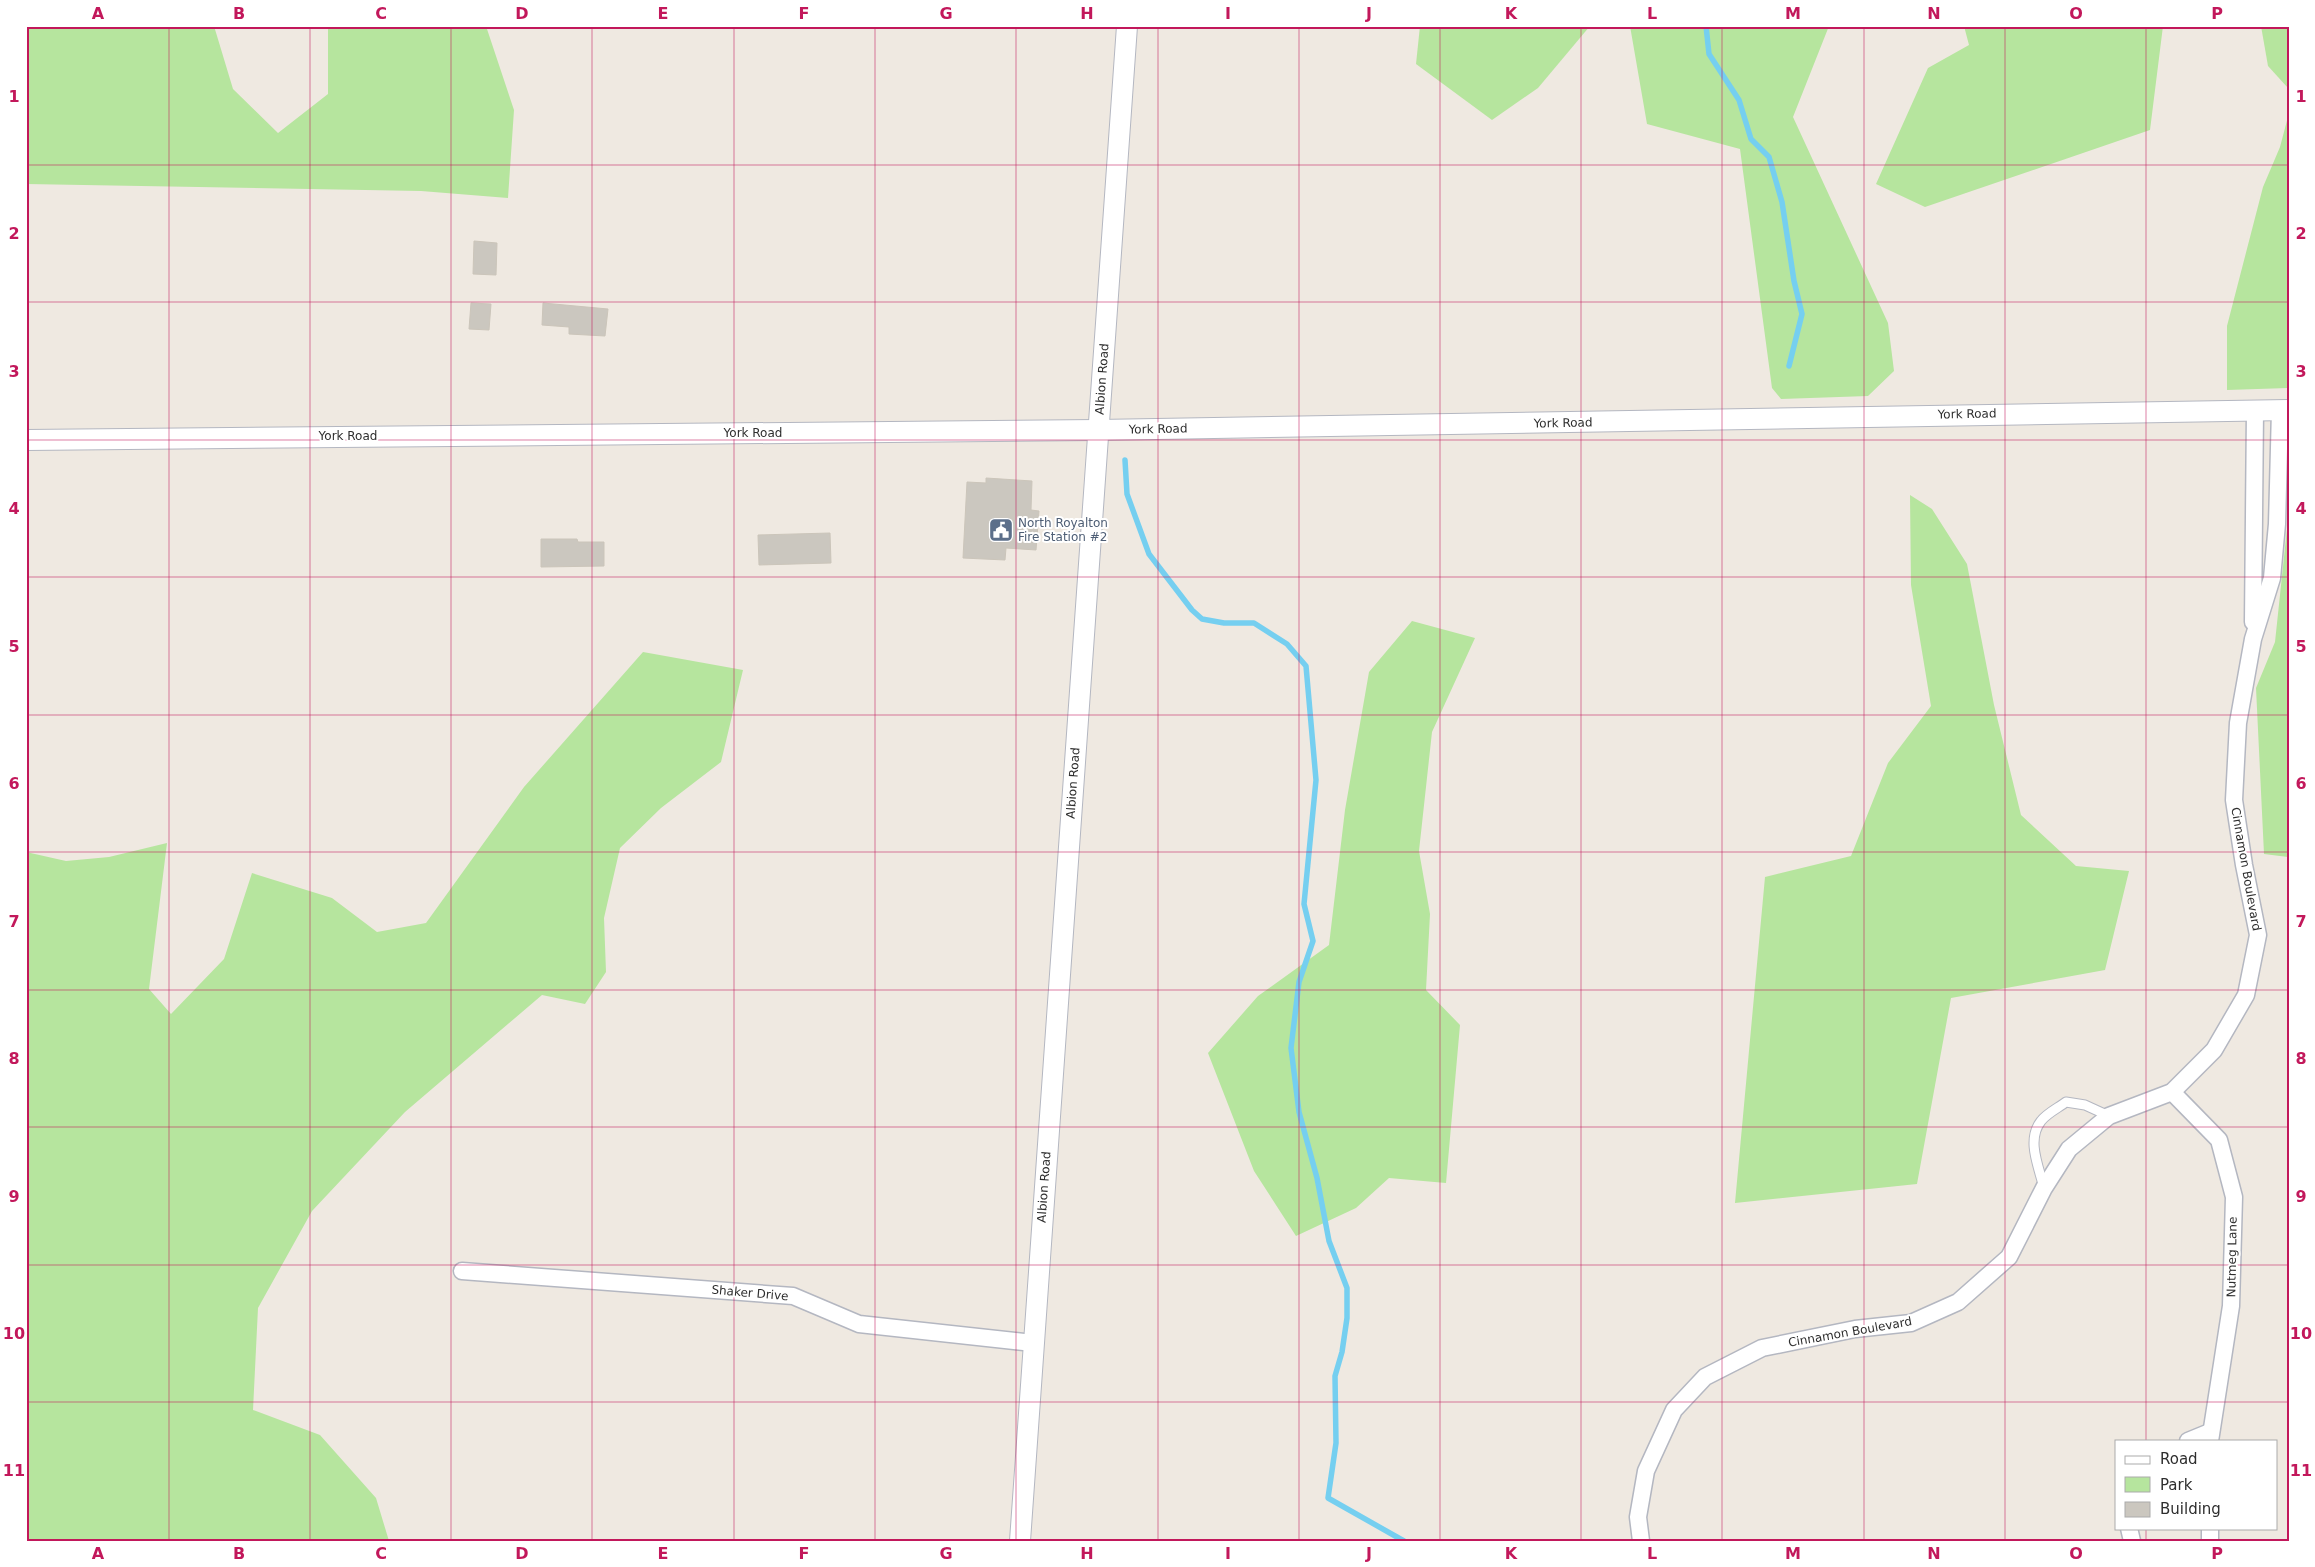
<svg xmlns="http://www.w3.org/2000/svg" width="2315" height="1567" viewBox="0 0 2315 1567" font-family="'DejaVu Sans',sans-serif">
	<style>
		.green { fill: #b6e59e }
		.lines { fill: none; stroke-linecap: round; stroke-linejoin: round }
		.stream { stroke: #75cff0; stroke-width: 5.5 }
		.building { fill: #cbc7bf; stroke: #cbc5ba }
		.service-casing { stroke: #b4b7c1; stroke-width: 11 }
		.minor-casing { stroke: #b4b7c1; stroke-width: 19 }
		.tertiary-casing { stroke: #b4b7c1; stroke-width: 22 }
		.service { stroke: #fff; stroke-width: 9 }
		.minor { stroke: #fff; stroke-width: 16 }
		.tertiary { stroke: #fff; stroke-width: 20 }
		.grid { fill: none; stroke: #c2185b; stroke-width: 1; stroke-opacity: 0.55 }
		.labels { text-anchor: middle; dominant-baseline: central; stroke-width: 4; stroke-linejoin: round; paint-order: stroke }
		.street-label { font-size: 12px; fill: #2e2e2e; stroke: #fff }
		.service-label { font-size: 12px; fill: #4e5e75; stroke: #fff; text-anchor: start }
		.neatline { fill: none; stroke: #c2185b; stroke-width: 2 }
		.grid-label { font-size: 16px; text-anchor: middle; font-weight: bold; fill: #c2185b }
	</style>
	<rect width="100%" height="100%" fill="#efe9e1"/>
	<g class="green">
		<polygon points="26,26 214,26 233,89 278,133 328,94 328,26 486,26 514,110 508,198 421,191 26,184"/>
		<polygon points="1420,26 1590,26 1538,88 1492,120 1416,64"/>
		<polygon points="1630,26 1829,26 1793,117 1888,323 1894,371 1868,396 1781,399 1772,388 1740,149 1647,124"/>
		<polygon points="1964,26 2163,26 2150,130 1925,207 1876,184 1928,68 1969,45"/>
		<polygon points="2261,26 2289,26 2289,89 2268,66"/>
		<polygon points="2289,113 2289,388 2227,390 2227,326 2263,187 2280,147"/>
		<polygon points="1910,495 1932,509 1967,564 1994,705 2021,815 2076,866 2129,871 2105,970 1951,998 1917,1184 1735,1203 1765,877 1851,856 1888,763 1931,706 1911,585"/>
		<polygon points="2289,510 2289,857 2264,854 2256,688 2275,642"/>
		<polygon points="1412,621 1475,638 1432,732 1419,851 1430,914 1426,990 1460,1025 1446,1183 1389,1178 1356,1208 1296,1236 1254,1171 1208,1053 1258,996 1329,945 1345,810 1369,672"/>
		<polygon points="643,652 743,670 721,762 661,808 620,848 604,918 606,972 585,1004 542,995 405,1112 312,1211 258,1308 253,1410 320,1435 376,1498 389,1541 26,1541 26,852 66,861 109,857 167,843 149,989 171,1014 224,959 252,873 332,898 377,932 426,923 524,787"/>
	</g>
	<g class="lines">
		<g class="stream">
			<polyline points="1706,26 1709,54 1739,100 1751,139 1769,157 1782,202 1794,281 1802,314 1789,366"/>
			<polyline points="1125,460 1127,494 1149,554 1192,610 1202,619 1224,623 1254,623 1287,644 1306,666 1316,780 1304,904 1313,941 1299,982 1291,1048 1299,1112 1317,1178 1329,1241 1347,1288 1347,1318 1342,1352 1335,1376 1336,1443 1328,1498 1404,1541"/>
		</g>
	</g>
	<g class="building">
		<polygon points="474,241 497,243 496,275 473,274"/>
		<polygon points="471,303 491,304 489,330 469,329"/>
		<polygon points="543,303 608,309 605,336 569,334 569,327 542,325"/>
		<polygon points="986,478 1032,481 1031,510 1039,511 1036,550 1006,548 1005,560 963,558 967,482 986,483"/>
		<polygon points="830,533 831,563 759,565 758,535"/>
		<polygon points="541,539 577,539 578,542 604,542 604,566 541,567"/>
	</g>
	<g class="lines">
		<defs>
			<path id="service" d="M2044,1188C2039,1167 2026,1140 2041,1121C2047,1113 2058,1108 2066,1102L2085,1105L2109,1116"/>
			<g id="minor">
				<polyline points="2253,622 2255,410"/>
				<polyline points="2172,1092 2219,1140 2234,1197 2231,1306 2210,1441"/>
				<polyline points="462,1271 793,1296 859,1324 1033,1343"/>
				<polyline points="2188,1441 2210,1432"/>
				<polyline points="2129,1528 2132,1541"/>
				<polyline points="2210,1528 2210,1541"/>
				<polyline points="1641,1541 1638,1517 1646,1471 1674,1410 1705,1377 1762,1348 1855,1329 1911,1323 1958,1302 2009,1257 2044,1188 2069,1149 2109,1116 2172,1092 2214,1050 2246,995 2258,935 2244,865 2234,800 2238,723 2253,639 2272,578 2277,524 2280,410"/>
			</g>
			<g id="tertiary">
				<polyline points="26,440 1098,430 2289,410"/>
				<polyline points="1020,1541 1127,26"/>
			</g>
		</defs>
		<use href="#service" class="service-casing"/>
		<use href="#minor" class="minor-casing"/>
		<use href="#tertiary" class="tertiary-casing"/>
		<use href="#service" class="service"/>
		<use href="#minor" class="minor"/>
		<use href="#tertiary" class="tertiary"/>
	</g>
	<path class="grid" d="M169,26V1541M310,26V1541M451,26V1541M592,26V1541M734,26V1541M875,26V1541M1016,26V1541M1158,26V1541M1299,26V1541M1440,26V1541M1581,26V1541M1722,26V1541M1864,26V1541M2005,26V1541M2146,26V1441M26,165H2289M26,302H2289M26,440H2289M26,577H2289M26,715H2289M26,852H2289M26,990H2289M26,1127H2289M26,1265H2289M26,1402H2289M2146,1528V1541"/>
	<defs>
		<symbol id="civic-square" viewBox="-11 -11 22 22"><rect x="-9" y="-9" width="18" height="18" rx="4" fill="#5c6f8a" stroke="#fff"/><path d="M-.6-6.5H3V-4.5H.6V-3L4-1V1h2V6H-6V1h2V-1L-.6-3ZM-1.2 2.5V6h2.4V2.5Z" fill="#fff"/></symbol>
	</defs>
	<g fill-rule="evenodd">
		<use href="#civic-square" x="987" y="516" width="28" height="28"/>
	</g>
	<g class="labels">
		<g class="street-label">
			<text transform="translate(1102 379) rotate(-86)">Albion Road</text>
			<text transform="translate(1967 414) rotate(-1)">York Road</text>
			<text transform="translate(1563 423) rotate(-1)">York Road</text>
			<text transform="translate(1158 429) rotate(-1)">York Road</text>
			<text x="753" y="433">York Road</text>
			<text x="348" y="436">York Road</text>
			<text transform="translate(1073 783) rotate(-86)">Albion Road</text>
			<text transform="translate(2246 869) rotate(80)">Cinnamon Boulevard</text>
			<text transform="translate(1044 1187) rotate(-86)">Albion Road</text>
			<text transform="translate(2232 1257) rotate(-89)">Nutmeg Lane</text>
			<text transform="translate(750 1293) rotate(5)">Shaker Drive</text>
			<text transform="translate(1850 1332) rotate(-10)">Cinnamon Boulevard</text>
		</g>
		<g class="service-label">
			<text x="1018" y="523">North Royalton<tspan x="1018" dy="14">Fire Station #2</tspan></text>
		</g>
	</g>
	<rect width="2315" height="1567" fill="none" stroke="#ffffff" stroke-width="55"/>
	<rect x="2115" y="1440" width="162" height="90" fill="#ffffff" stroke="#ababab"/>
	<rect x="2125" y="1456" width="25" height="8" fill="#ffffff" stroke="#ababab"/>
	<text x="2160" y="1464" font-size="15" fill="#2e2e2e">Road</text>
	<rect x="2125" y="1477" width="25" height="15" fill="#b6e59e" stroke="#ababab"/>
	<text x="2160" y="1490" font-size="15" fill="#2e2e2e">Park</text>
	<rect x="2125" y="1502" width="25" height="15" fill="#cbc7bf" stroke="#ababab"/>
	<text x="2160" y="1514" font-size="15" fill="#2e2e2e">Building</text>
	<rect x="28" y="28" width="2260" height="1512" class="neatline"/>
	<g class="grid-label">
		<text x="98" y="19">A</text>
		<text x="239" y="19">B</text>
		<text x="381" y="19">C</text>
		<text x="522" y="19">D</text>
		<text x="663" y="19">E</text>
		<text x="804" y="19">F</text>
		<text x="946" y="19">G</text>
		<text x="1087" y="19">H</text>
		<text x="1228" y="19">I</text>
		<text x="1369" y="19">J</text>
		<text x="1511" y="19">K</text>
		<text x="1652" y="19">L</text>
		<text x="1793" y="19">M</text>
		<text x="1934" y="19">N</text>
		<text x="2076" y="19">O</text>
		<text x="2217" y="19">P</text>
		<text x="14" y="102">1</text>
		<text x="2301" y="102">1</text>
		<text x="14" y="239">2</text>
		<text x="2301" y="239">2</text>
		<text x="14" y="377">3</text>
		<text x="2301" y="377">3</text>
		<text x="14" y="514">4</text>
		<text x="2301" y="514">4</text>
		<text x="14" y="652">5</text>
		<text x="2301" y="652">5</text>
		<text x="14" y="789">6</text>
		<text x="2301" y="789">6</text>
		<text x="14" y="927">7</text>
		<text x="2301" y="927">7</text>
		<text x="14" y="1064">8</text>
		<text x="2301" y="1064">8</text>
		<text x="14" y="1202">9</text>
		<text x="2301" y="1202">9</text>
		<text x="14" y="1339">10</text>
		<text x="2301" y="1339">10</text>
		<text x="14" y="1476">11</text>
		<text x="2301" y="1476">11</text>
		<text x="98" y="1559">A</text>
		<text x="239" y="1559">B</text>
		<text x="381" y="1559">C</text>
		<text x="522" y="1559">D</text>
		<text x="663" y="1559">E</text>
		<text x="804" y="1559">F</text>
		<text x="946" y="1559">G</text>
		<text x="1087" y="1559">H</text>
		<text x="1228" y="1559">I</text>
		<text x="1369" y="1559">J</text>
		<text x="1511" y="1559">K</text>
		<text x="1652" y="1559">L</text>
		<text x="1793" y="1559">M</text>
		<text x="1934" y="1559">N</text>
		<text x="2076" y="1559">O</text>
		<text x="2217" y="1559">P</text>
	</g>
</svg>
